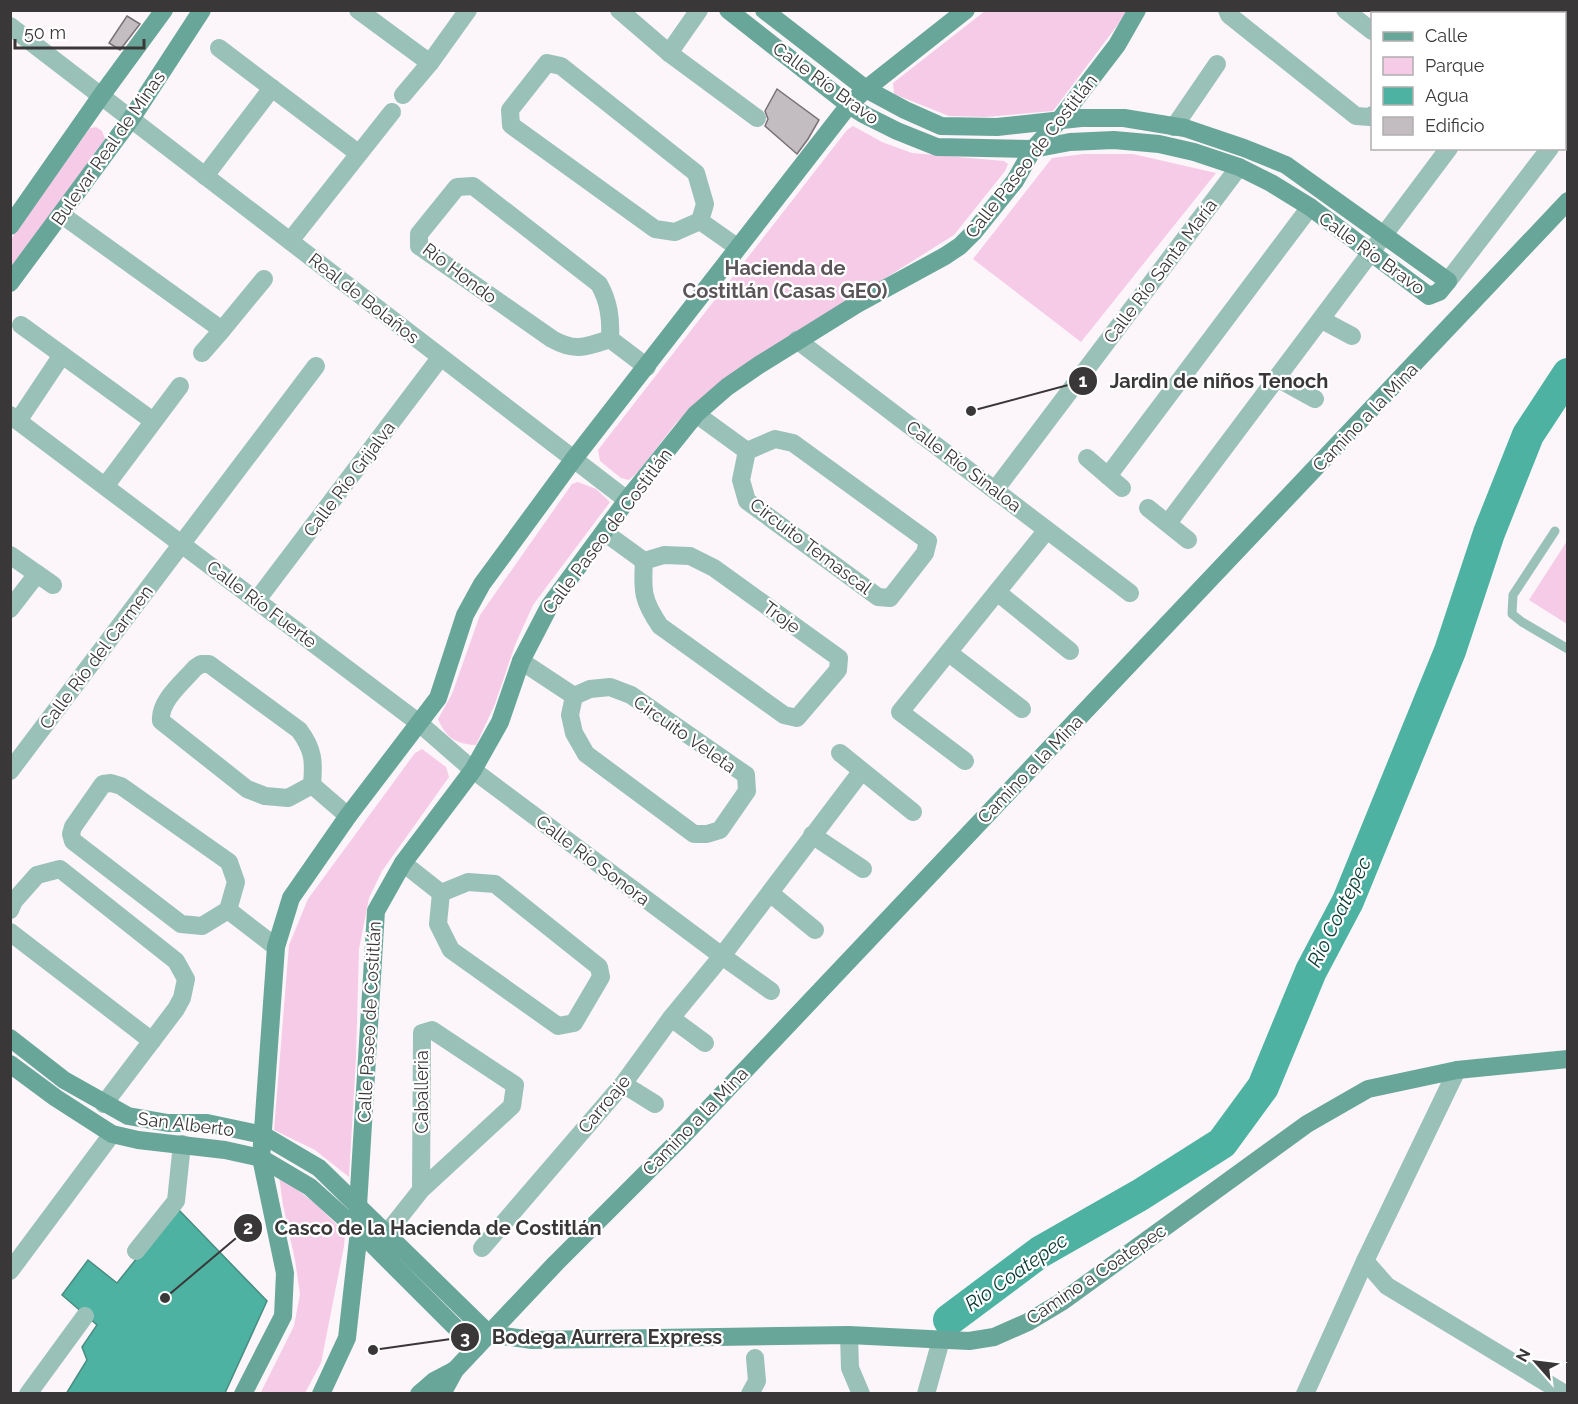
<svg xmlns="http://www.w3.org/2000/svg" width="1578" height="1404" viewBox="0 0 1578 1404" font-family="Raleway,sans-serif">
	<style>
		.green { fill: #f6cbe7 }
		.water { fill: #4db2a1; stroke: #478d82; stroke-width: 1.5 }
		.lines { fill: none; stroke-linecap: round; stroke-linejoin: round }
		.river { stroke: #4db2a1; stroke-width: 32 }
		.building { fill: #c3bcc0; stroke: #777175; stroke-width: 1.5 }
		.lane { stroke: #99c1b8; stroke-width: 9 }
		.street { stroke: #99c1b8; stroke-width: 18 }
		.secondary { stroke: #68a69a; stroke-width: 18 }
		.labels { text-anchor: middle; dominant-baseline: central; stroke-width: 4.5; stroke-linejoin: round; paint-order: stroke }
		.street-label { font-size: 18px; fill: #3a3738; stroke: #fff }
		.neighbourhood-label { font-size: 20px; font-weight: bold; fill: #5b5559; stroke: #fff }
		.water-label { font-size: 20px; font-style: italic; fill: #093a33; stroke: #fff }
		.leader { fill: none; stroke: #3a3738; stroke-width: 2 }
		.callout-dot { fill: #3a3738; stroke: #fff; stroke-width: 2 }
		.mark-label { font-size: 18px; text-anchor: middle; font-weight: bold; fill: #fff }
		.callout-label { font-size: 20px; text-anchor: middle; font-weight: bold; fill: #3a3738; stroke: #fff; stroke-width: 4.5; stroke-linejoin: round; paint-order: stroke }
	</style>
	<rect width="100%" height="100%" fill="#fcf5f9"/>
	<g class="green">
		<polygon points="985,11 1128,11 1053,111 986,117 949,116 894,94 893,83"/>
		<polygon points="853,126 882,142 912,153 1004,161 1008,164 1005,171 954,235 723,380 676,423 638,472 629,480 621,478 600,461 598,450 847,130"/>
		<polygon points="96,127 102,131 105,139 11,270 11,239 90,128"/>
		<polygon points="1084,154 1133,154 1216,173 1081,342 973,259 1052,158"/>
		<path d="M578,482L596,489L610,502L533,605L515,645L495,704L476,745C456,744 446,738 438,719L452,694L480,615L572,484Z"/>
		<polygon points="1567,541 1567,624 1529,600"/>
		<polygon points="422,749 446,767 449,777 382,871 369,898 359,949 356,1057 349,1177 315,1150 274,1130 289,945 308,899 415,753"/>
		<polygon points="279,1176 316,1204 345,1233 344,1246 321,1363 305,1393 260,1394 294,1326 300,1294 295,1260 283,1205"/>
	</g>
	<polygon class="water" points="177,1208 267,1301 225,1393 66,1394 87,1360 82,1347 97,1325 62,1295 88,1260 117,1283"/>
	<g class="lines">
		<polyline class="river" points="949,1320 1040,1252 1140,1195 1222,1143 1263,1087 1311,971 1348,901 1450,651 1489,533 1528,435 1568,374"/>
	</g>
	<g class="building">
		<polygon points="127,16 140,24 120,50 109,43"/>
		<polygon points="777,89 819,120 808,139 797,154 765,126 768,119 765,111"/>
	</g>
	<g class="lines">
		<polyline class="lane" points="1555,531 1513,595 1512,614 1522,622 1568,649"/>
		<g class="street">
			<polyline points="358,10 430,63"/>
			<polyline points="619,10 669,53 757,118"/>
			<polyline points="1227,10 1229,15 1356,116 1370,117 1372,115"/>
			<polyline points="1345,10 1372,31"/>
			<polyline points="1548,14 1550,10"/>
			<polyline points="10,26 627,500"/>
			<polyline points="219,48 358,153"/>
			<polyline points="669,53 699,10"/>
			<polygon points="547,63 561,66 696,173 705,204 700,221 675,232 655,229 511,125 510,110"/>
			<polyline points="403,95 430,63 468,10"/>
			<polyline points="1174,127 1217,64"/>
			<polyline points="1564,129 1568,125"/>
			<polyline points="205,176 272,88"/>
			<path d="M473,186L599,284C609,302 611,318 610,339C586,347 575,352 552,339L419,246V234L457,187Z"/>
			<polyline points="62,215 222,330 264,279"/>
			<polyline points="700,221 737,247"/>
			<polyline points="290,241 392,112"/>
			<polyline points="1448,281 1550,148"/>
			<polyline points="1322,320 1352,336"/>
			<polyline points="21,325 153,421"/>
			<polyline points="610,339 647,367"/>
			<polyline points="797,340 1130,593"/>
			<polyline points="202,353 222,330"/>
			<polyline points="1277,378 1315,399"/>
			<polyline points="696,414 747,451"/>
			<polyline points="10,415 419,723 473,770 722,956 771,991"/>
			<polyline points="18,421 62,355"/>
			<polygon points="775,439 793,443 928,541 925,553 890,598 878,597 747,501 741,480 747,451"/>
			<polyline points="1087,458 1122,488"/>
			<polyline points="1108,476 1310,207"/>
			<polyline points="106,485 180,386"/>
			<polyline points="995,490 1239,167"/>
			<polyline points="1148,508 1188,540"/>
			<polyline points="1168,523 1449,148"/>
			<polyline points="604,532 644,561"/>
			<polyline points="10,555 53,585"/>
			<path d="M664,555L690,556L714,568L839,658L838,670L797,718L784,715L660,626C643,601 642,592 644,561Z"/>
			<polyline points="997,592 1070,651"/>
			<polyline points="257,600 440,358"/>
			<polyline points="10,609 37,574"/>
			<polyline points="949,653 1022,709"/>
			<polyline points="521,661 574,696"/>
			<path d="M201,664H209L299,730C314,750 314,762 312,785L288,798L265,796L247,789L161,721C159,701 183,682 195,668Z"/>
			<polygon points="610,687 631,695 746,775 747,791 720,830 707,834 694,834 586,754 574,733 570,715 574,696 590,689"/>
			<polyline points="840,753 913,812"/>
			<polyline points="965,761 900,712 1047,530"/>
			<polyline points="10,771 316,366"/>
			<polygon points="111,783 121,786 229,862 236,882 228,910 202,926 181,924 73,841 71,834 73,827 103,784"/>
			<polyline points="312,785 348,816"/>
			<polyline points="812,835 863,869"/>
			<polyline points="403,863 441,893"/>
			<polygon points="468,882 495,884 599,967 601,977 574,1023 558,1026 451,950 438,924 441,893"/>
			<polyline points="770,893 815,930"/>
			<polyline points="10,910 14,901 37,875 60,869 176,961 186,979 182,998 176,1009 104,1104"/>
			<polyline points="228,910 276,947"/>
			<polyline points="10,932 152,1041"/>
			<polyline points="671,1018 705,1043"/>
			<polyline points="1457,1070 1365,1261 1387,1286 1565,1394"/>
			<polyline points="623,1084 655,1104"/>
			<polyline points="387,1233 421,1190 512,1106 515,1085 432,1030 422,1033 421,1190"/>
			<polyline points="482,1248 623,1084 671,1018 722,956 861,772"/>
			<polyline points="136,1251 176,1201 182,1144"/>
			<polyline points="10,1271 112,1134"/>
			<polyline points="849,1335 850,1368 861,1394"/>
			<polyline points="28,1394 85,1316"/>
			<polyline points="750,1394 757,1381 755,1358"/>
			<polyline points="926,1394 941,1340"/>
			<polyline points="1305,1394 1365,1261"/>
		</g>
		<g class="secondary">
			<polyline points="728,10 849,105 865,115 897,131 937,147 1033,149 1070,142 1114,140 1159,144 1194,152 1239,167 1271,183 1310,207 1429,296 1439,292 1448,281 1286,165 1244,148 1185,128 1124,118 1081,118 997,127 941,126 905,110 866,89 764,10"/>
			<polyline points="10,226 101,96 164,10"/>
			<polyline points="10,283 131,119 202,10"/>
			<polyline points="10,1038 64,1080 128,1116 168,1123 207,1123 263,1135 319,1168 489,1334"/>
			<polyline points="10,1064 56,1098 112,1134 138,1140 225,1150 261,1158 310,1187 359,1231 476,1348"/>
			<polyline points="489,1334 532,1340 849,1335 969,1341 994,1337 1028,1322 1063,1301 1307,1124 1368,1089 1457,1070 1568,1059"/>
			<polyline points="243,1394 283,1316 285,1273 261,1158 276,947 291,898 348,816 438,698 465,615 482,584 573,460 849,105 866,89 966,10"/>
			<polyline points="321,1394 347,1338 359,1231 358,1206 376,911 403,863 473,770 500,722 521,661 550,605 627,500 696,414 727,387 759,365 857,304 945,256 960,246 973,233 1015,181 1033,149 1058,122 1117,45 1137,10"/>
			<polyline points="419,1394 434,1381 455,1370"/>
			<polyline points="442,1394 455,1370 556,1263 677,1142 1568,201"/>
		</g>
	</g>
	<g class="labels">
		<g class="street-label">
			<text transform="translate(826 83) rotate(36)">Calle Río Bravo</text>
			<text transform="translate(108 148) rotate(-55)">Bulevar Real de Minas</text>
			<text transform="translate(1031 156) rotate(-52)">Calle Paseo de Costitlán</text>
			<text transform="translate(1372 253) rotate(36)">Calle Río Bravo</text>
			<text transform="translate(1160 271) rotate(-53)">Calle Río Santa María</text>
			<text transform="translate(460 273) rotate(37)">Rio Hondo</text>
			<text transform="translate(364 298) rotate(38)">Real de Bolaños</text>
			<text transform="translate(1365 417) rotate(-46)">Camino a la Mina</text>
			<text transform="translate(964 466) rotate(37)">Calle Río Sinaloa</text>
			<text transform="translate(349 479) rotate(-53)">Calle Río Grijalva</text>
			<text transform="translate(607 531) rotate(-53)">Calle Paseo de Costitlán</text>
			<text transform="translate(811 546) rotate(37)">Circuito Temascal</text>
			<text transform="translate(262 604) rotate(37)">Calle Río Fuerte</text>
			<text transform="translate(782 617) rotate(36)">Troje</text>
			<text transform="translate(96 657) rotate(-53)">Calle Río del Carmen</text>
			<text transform="translate(685 734) rotate(35)">Circuito Veleta</text>
			<text transform="translate(1030 769) rotate(-46)">Camino a la Mina</text>
			<text transform="translate(593 860) rotate(37)">Calle Río Sonora</text>
			<text transform="translate(369 1022) rotate(-87)">Calle Paseo de Costitlán</text>
			<text transform="translate(421 1092) rotate(-90)">Caballeria</text>
			<text transform="translate(604 1104) rotate(-50)">Carroaje</text>
			<text transform="translate(695 1121) rotate(-46)">Camino a la Mina</text>
			<text transform="translate(186 1124) rotate(7)">San Alberto</text>
			<text transform="translate(1096 1274) rotate(-34)">Camino a Coatepec</text>
		</g>
		<g class="neighbourhood-label">
			<text x="785" y="268">Hacienda de<tspan x="785" dy="23">Costitlán (Casas GEO)</tspan></text>
		</g>
		<g class="water-label">
			<text transform="translate(1339 912) rotate(-64)">Rio Coatepec</text>
			<text transform="translate(1016 1272) rotate(-35)">Rio Coatepec</text>
		</g>
	</g>
	<path class="leader" d="M971 411L1083 381M165 1298L248 1228M373 1350L465 1337"/>
	<g class="callout-dot">
		<circle cx="971" cy="411" r="6"/>
		<circle cx="165" cy="1298" r="6"/>
		<circle cx="373" cy="1350" r="6"/>
		<circle cx="1083" cy="381" r="15"/>
		<circle cx="248" cy="1228" r="15"/>
		<circle cx="465" cy="1337" r="15"/>
	</g>
	<g class="mark-label">
		<text x="1083" y="387">1</text>
		<text x="248" y="1234">2</text>
		<text x="465" y="1344">3</text>
	</g>
	<g class="callout-label">
		<text x="1219" y="388">Jardin de niños Tenoch</text>
		<text x="438" y="1235">Casco de la Hacienda de Costitlán</text>
		<text x="607" y="1344">Bodega Aurrera Express</text>
	</g>
	<rect width="1578" height="1404" fill="none" stroke="#3a3738" stroke-width="24"/>
	<rect x="1371" y="12" width="195" height="138" fill="#ffffff" stroke="#b0afaf" stroke-width="1.5"/>
	<rect x="1383" y="32" width="30" height="9" fill="#68a69a" stroke="#b0afaf" stroke-width="1.5"/>
	<text x="1425" y="42" font-size="18" fill="#3a3738">Calle</text>
	<rect x="1383" y="57" width="30" height="18" fill="#f6cbe7" stroke="#b0afaf" stroke-width="1.5"/>
	<text x="1425" y="72" font-size="18" fill="#3a3738">Parque</text>
	<rect x="1383" y="87" width="30" height="18" fill="#4db2a1" stroke="#b0afaf" stroke-width="1.5"/>
	<text x="1425" y="102" font-size="18" fill="#3a3738">Agua</text>
	<rect x="1383" y="117" width="30" height="18" fill="#c3bcc0" stroke="#b0afaf" stroke-width="1.5"/>
	<text x="1425" y="132" font-size="18" fill="#3a3738">Edificio</text>
	<g transform="translate(1536 1362) rotate(298)" stroke="#ffffff" stroke-width="4.5" paint-order="stroke">
	<path d="M0-4.5L10 22L0 15L-10 22Z" fill="#3a3738"/>
	<text y="-9" font-size="16" font-weight="bold" text-anchor="middle" fill="#3a3738">N</text>
	</g>
	<path d="M15 39v9h129v-9" fill="none" stroke="#3a3738" stroke-width="3"/>
	<text x="24" y="39" font-size="18" fill="#3a3738" stroke="#ffffff" stroke-width="4.5" paint-order="stroke">50 m</text>
</svg>
